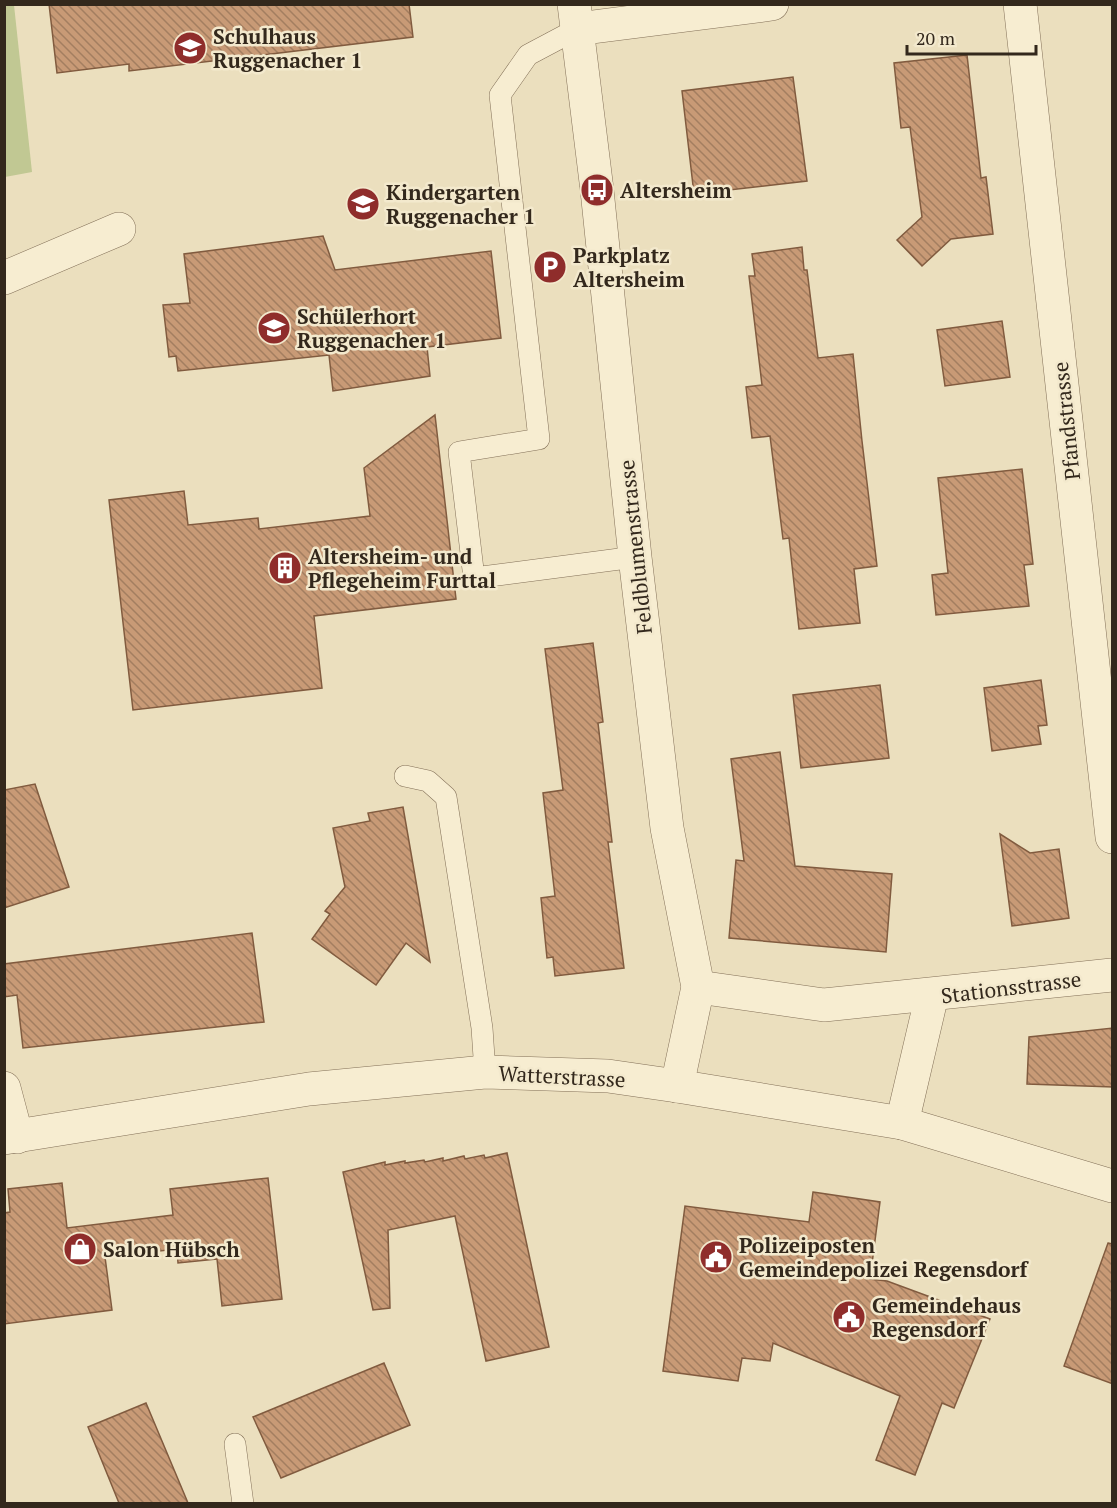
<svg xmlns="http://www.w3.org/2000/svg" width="1117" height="1508" viewBox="0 0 1117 1508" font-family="'PT Serif',serif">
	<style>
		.pitch { fill: #c1c893 }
		.building { fill: url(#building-back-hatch); stroke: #815b3f; stroke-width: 1.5 }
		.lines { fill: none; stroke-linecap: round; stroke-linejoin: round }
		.service-casing { stroke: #837058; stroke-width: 22 }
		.minor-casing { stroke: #837058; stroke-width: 34 }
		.service { stroke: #f7edd1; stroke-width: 21 }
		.minor { stroke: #f7edd1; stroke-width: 33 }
		.labels { text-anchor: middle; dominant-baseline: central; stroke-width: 5; stroke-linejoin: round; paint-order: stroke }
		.poi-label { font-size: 21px; font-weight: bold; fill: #33281c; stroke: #f3e9cd; text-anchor: start }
		.street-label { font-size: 21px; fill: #33281c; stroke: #f3e9cd }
	</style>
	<defs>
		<pattern id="building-back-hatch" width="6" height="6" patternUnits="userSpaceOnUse" patternTransform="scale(1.5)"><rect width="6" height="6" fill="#c89a76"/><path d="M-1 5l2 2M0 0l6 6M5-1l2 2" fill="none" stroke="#a37e60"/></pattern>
	</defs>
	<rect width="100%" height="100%" fill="#ebdfbe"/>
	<polygon class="pitch" points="5,4 14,5 32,172 5,177"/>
	<g class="building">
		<polygon points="49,4 409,4 413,37 129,71 129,64 57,73"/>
		<polygon points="967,55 981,178 986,177 993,234 951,239 922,266 897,240 922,217 910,127 901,128 894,63"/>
		<polygon points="793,77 807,181 694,194 682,91"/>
		<polygon points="323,236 335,270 491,251 501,338 427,347 430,376 333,391 329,355 178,371 176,356 169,357 163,305 190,303 184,254"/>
		<polygon points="802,247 804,270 807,270 818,358 853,354 862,441 877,566 854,569 860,623 799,629 789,538 783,539 770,436 752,438 746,387 762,385 749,276 755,276 752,254"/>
		<polygon points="1002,321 1010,377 945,386 937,330"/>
		<polygon points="435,415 456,599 314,616 322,688 133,710 109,500 184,491 188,525 258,518 259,529 370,516 364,468"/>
		<polygon points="1022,469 1033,564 1024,565 1029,606 936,615 932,575 948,573 938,478"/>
		<polygon points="593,643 603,722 598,723 612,842 608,842 624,968 555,976 553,957 547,958 541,898 555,896 543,793 563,790 545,649"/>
		<polygon points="1041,680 1047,725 1038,726 1041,744 992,751 984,688"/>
		<polygon points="880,685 889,758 801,768 793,695"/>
		<polygon points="780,752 795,866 892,874 886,952 729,938 736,860 744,861 731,759"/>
		<polygon points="35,784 69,887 4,908 4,790"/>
		<polygon points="403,807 430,962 406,943 376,985 312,939 330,914 325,911 345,887 333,828 370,821 368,813"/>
		<polygon points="1000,834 1030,853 1059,849 1069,918 1012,926"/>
		<polygon points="252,933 264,1022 23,1048 17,995 4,997 4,964"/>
		<polygon points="1113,1028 1113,1087 1027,1084 1029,1037"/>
		<polygon points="507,1153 549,1347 486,1361 455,1216 388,1230 390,1308 373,1310 343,1172 385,1162 385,1165 405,1161 405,1163 424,1160 425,1162 443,1158 443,1161 464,1156 465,1159 484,1155 485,1158"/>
		<polygon points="268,1178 282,1299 222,1306 217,1259 178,1263 177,1249 105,1257 112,1310 4,1324 4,1213 10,1212 8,1189 62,1183 67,1228 173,1215 170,1189"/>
		<polygon points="813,1192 880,1202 870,1279 887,1281 990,1319 954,1408 942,1403 915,1475 876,1460 900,1396 773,1343 770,1361 742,1358 738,1381 663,1371 685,1206 809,1222"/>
		<polygon points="1108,1243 1113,1244 1113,1384 1064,1366"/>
		<polygon points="384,1363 410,1425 281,1478 253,1417"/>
		<polygon points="146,1403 188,1503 119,1503 88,1427"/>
	</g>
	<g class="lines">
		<defs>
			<g id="service">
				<polyline points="577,29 528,55 500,95 539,439 459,452 474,578 635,557"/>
				<polyline points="405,776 428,781 446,797 482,1028 485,1072"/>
				<polyline points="235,1444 243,1504"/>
			</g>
			<g id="minor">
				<polyline points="574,4 597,190 635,557 667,828 698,987 677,1086"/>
				<polyline points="1020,4 1112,837"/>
				<polyline points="577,29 772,4"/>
				<polyline points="4,278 119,229"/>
				<polyline points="698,987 824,1005 1112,975"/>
				<polyline points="4,1088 17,1137"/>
				<polyline points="902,1123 932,995"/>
				<polyline points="4,1138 309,1089 485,1072 608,1076 677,1086 902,1123 1112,1186"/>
			</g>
		</defs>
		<use href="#service" class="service-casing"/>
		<use href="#minor" class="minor-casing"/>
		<use href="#service" class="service"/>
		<use href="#minor" class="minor"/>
	</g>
	<defs>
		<symbol id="school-disc" viewBox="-11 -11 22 22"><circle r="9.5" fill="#8f2d2b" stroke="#f3e9cd"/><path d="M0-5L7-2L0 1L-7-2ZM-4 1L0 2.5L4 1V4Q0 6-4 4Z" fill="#fff"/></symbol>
		<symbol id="bus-disc" viewBox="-11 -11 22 22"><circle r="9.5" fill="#8f2d2b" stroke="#f3e9cd"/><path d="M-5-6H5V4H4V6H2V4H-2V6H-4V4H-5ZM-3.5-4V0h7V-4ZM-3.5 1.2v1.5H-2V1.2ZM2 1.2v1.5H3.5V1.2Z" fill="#fff"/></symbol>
		<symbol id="parking-disc" viewBox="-11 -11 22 22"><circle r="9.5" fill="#8f2d2b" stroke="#f3e9cd"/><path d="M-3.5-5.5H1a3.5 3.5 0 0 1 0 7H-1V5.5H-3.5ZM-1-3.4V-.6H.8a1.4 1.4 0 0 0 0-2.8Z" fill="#fff"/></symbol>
		<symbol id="building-disc" viewBox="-11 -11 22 22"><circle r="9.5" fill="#8f2d2b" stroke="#f3e9cd"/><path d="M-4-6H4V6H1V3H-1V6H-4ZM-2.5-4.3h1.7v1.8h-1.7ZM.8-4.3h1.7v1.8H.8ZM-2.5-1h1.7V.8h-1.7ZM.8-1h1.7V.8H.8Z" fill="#fff"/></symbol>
		<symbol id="shop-disc" viewBox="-11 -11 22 22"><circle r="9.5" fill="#8f2d2b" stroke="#f3e9cd"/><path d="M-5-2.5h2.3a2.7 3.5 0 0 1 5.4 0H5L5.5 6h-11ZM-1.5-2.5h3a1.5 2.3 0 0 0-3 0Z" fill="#fff"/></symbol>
		<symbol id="civic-disc" viewBox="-11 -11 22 22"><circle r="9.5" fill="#8f2d2b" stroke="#f3e9cd"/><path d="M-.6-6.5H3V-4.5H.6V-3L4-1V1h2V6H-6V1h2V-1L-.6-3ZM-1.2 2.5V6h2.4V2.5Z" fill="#fff"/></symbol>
	</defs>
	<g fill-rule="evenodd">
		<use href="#school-disc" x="171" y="29" width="38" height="38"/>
		<use href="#bus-disc" x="578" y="171" width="38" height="38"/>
		<use href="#school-disc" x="344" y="185" width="38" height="38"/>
		<use href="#parking-disc" x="531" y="248" width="38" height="38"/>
		<use href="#school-disc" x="255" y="309" width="38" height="38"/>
		<use href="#building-disc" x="266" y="549" width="38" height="38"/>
		<use href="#shop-disc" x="61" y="1230" width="38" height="38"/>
		<use href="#civic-disc" x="697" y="1238" width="38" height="38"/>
		<use href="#civic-disc" x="830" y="1298" width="38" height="38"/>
	</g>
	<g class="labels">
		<g class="poi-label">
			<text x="213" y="36">Schulhaus<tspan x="213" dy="24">Ruggenacher 1</tspan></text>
			<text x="620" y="190">Altersheim</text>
			<text x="386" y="192">Kindergarten<tspan x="386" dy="24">Ruggenacher 1</tspan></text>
			<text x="573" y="255">Parkplatz<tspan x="573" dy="24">Altersheim</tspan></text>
			<text x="297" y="316">Schülerhort<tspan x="297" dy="24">Ruggenacher 1</tspan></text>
			<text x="308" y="556">Altersheim- und<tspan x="308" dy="24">Pflegeheim Furttal</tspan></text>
			<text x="739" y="1245">Polizeiposten<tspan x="739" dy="24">Gemeindepolizei Regensdorf</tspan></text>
			<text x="103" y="1249">Salon Hübsch</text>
			<text x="872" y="1305">Gemeindehaus<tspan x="872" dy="24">Regensdorf</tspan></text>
		</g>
		<g class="street-label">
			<text transform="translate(1066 421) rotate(-96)">Pfandstrasse</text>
			<text transform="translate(635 547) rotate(-96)">Feldblumenstrasse</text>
			<text transform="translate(1011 987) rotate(-7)">Stationsstrasse</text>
			<text transform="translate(562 1076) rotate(3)">Watterstrasse</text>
		</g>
	</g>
	<rect width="1117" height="1508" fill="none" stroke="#33281c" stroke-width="12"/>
	<path d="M907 45v9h129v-9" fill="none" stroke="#33281c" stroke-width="3"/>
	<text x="916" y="45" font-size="18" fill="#33281c" stroke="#f3e9cd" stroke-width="4.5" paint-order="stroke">20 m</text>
</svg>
